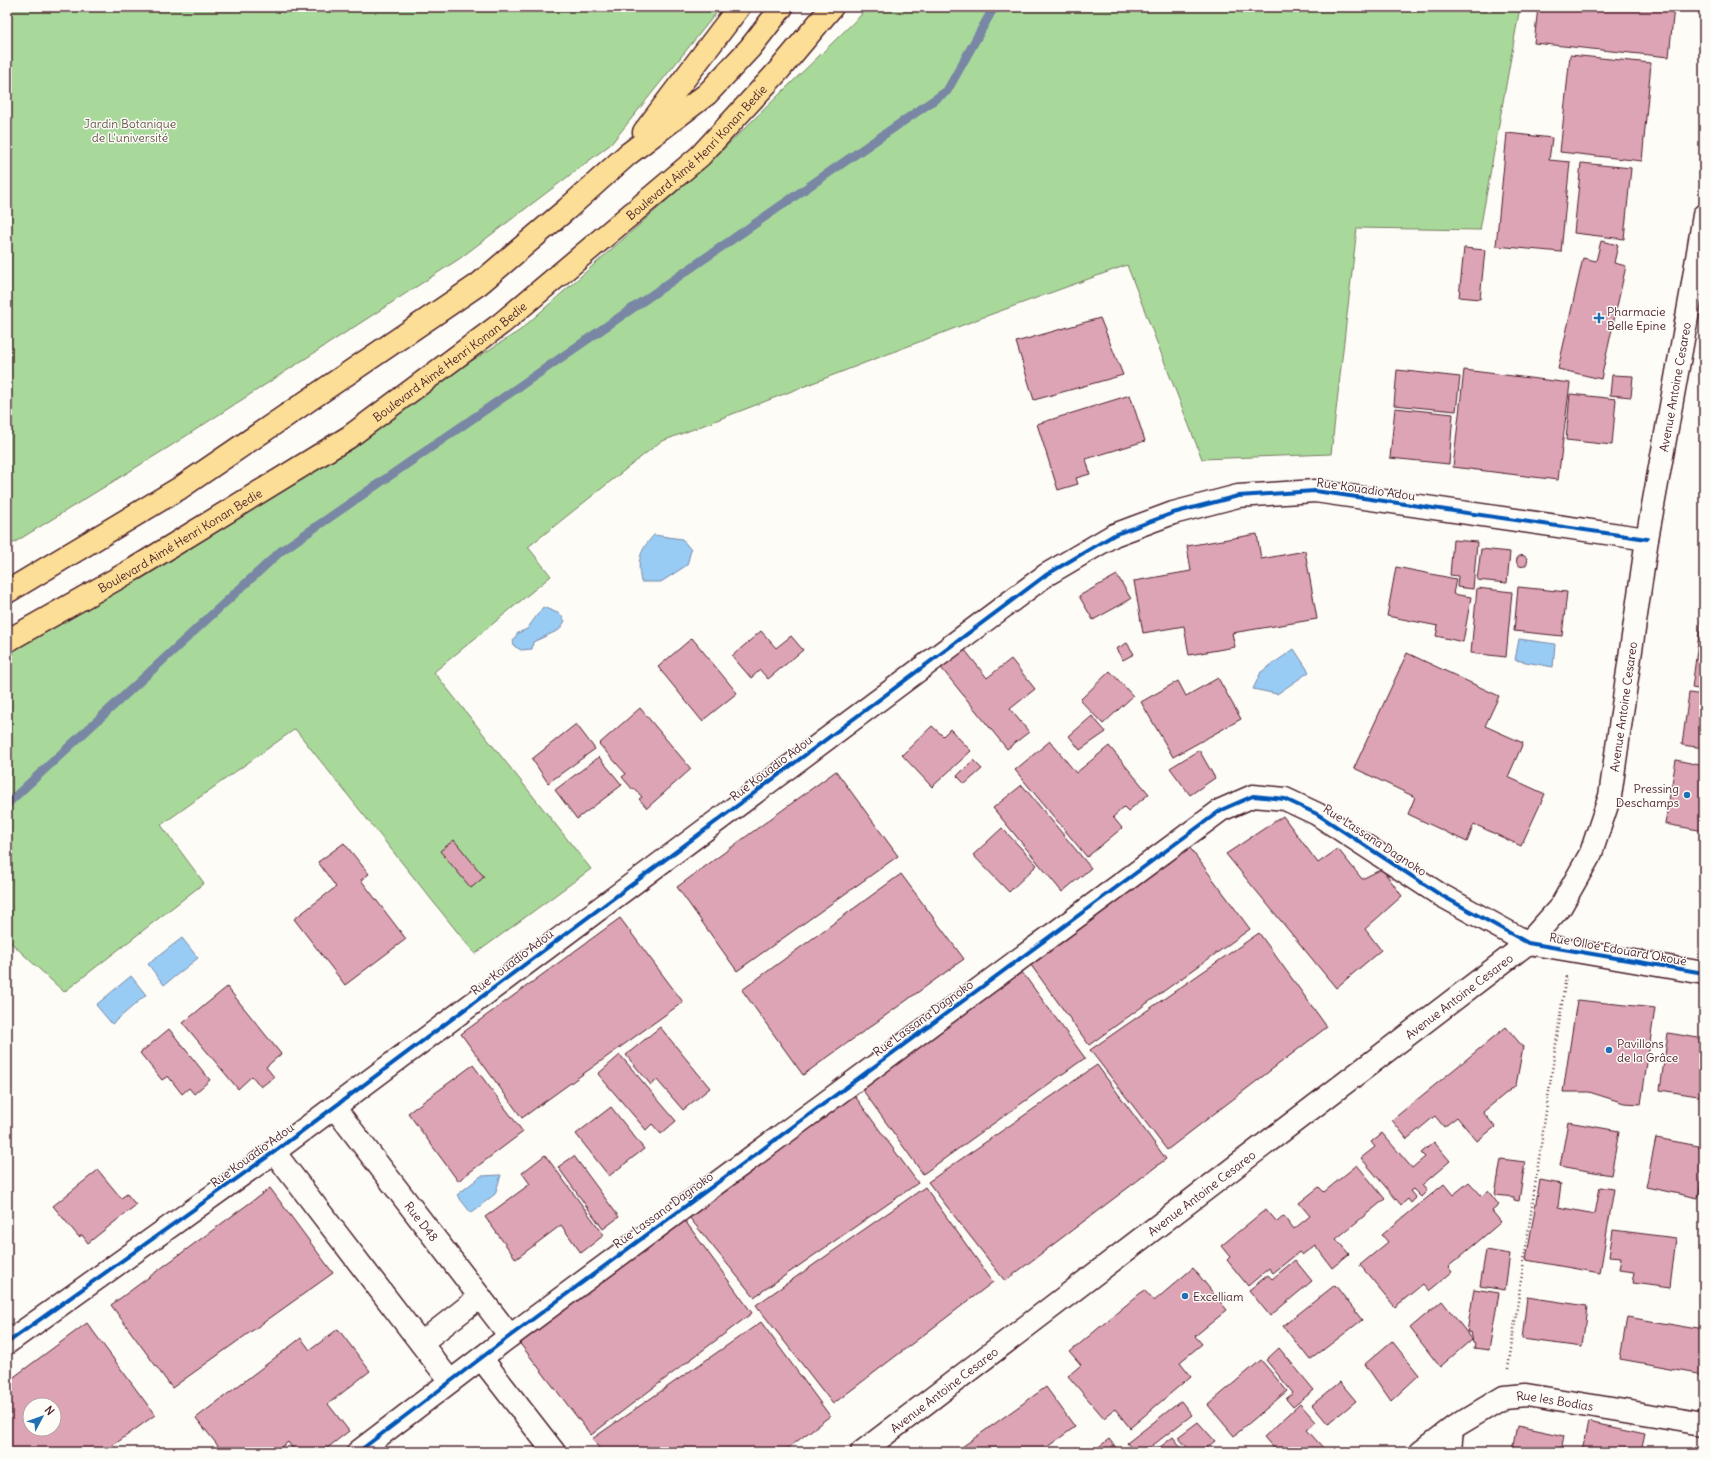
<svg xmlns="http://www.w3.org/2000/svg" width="1711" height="1459" viewBox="0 0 1711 1459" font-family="Delius,sans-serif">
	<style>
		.green { fill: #a8d99a; stroke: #797c62 }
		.water { fill: #98ccf5; stroke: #7987a4 }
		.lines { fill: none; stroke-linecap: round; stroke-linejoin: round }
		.stream { stroke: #7987a4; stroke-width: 9 }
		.building { fill: #dda4b6; stroke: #4a1f2b; fill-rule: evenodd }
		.lane-casing { stroke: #4a1f2b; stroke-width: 21 }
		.street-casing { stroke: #4a1f2b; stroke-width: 25 }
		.secondary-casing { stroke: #4a1f2b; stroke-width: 25 }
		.highway-casing { stroke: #4a1f2b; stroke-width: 25 }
		.path { stroke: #4a1f2b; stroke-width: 2.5; stroke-dasharray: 1 3; stroke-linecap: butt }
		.lane { stroke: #fdfcf7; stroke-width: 18 }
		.street { stroke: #fdfcf7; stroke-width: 22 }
		.secondary { stroke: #fdfcf7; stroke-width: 22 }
		.highway { stroke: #fdde96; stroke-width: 22 }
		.cycleway-casing { stroke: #fdfcf7; stroke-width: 6 }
		.cycleway { stroke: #0057b8; stroke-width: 4 }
		.poi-dot { fill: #1f6fb2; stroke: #fdfcf7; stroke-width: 1.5 }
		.labels { text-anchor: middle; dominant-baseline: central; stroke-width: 3; stroke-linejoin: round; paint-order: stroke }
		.park-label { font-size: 12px; fill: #66574c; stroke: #fdfcf7 }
		.street-label { font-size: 12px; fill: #4a1f2b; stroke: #fdfcf7 }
		.poi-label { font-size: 12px; fill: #4a1f2b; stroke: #fdfcf7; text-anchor: start }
	</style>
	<rect width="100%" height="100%" fill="#fdfcf7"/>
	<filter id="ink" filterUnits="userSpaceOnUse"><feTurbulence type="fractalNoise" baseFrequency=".025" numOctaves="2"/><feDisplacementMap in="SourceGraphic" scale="8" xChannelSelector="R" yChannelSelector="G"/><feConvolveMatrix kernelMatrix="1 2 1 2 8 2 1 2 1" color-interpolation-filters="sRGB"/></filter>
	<g filter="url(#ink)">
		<g class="green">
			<polygon points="7,7 721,7 611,144 459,259 169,447 7,547"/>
			<polygon points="866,7 1520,7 1480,230 1357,228 1331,454 1202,459 1127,265 981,318 660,442 528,547 551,576 434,672 591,869 475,954 295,729 161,825 204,883 64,992 9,941 7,943 7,648 217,522 519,331 708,164 860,16"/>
		</g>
		<g class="water">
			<path d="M654,535L682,539L691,550L687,565L661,582H641C637,561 639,551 654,535Z"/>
			<polygon points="543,607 560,614 565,621 559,630 533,642 532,649 521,650 514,646 513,640 518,633 527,629"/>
			<polygon points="1519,639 1555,644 1553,667 1515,660"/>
			<polygon points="1294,649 1309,672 1277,694 1253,689 1261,672"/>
			<polygon points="182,938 198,958 164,985 148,964"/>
			<polygon points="131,976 146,995 112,1024 96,1005"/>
			<polygon points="501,1175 495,1194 471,1213 457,1195 481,1176"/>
		</g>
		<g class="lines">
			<polyline class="stream" points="7,804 281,551 947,91 994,7"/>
		</g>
		<g class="building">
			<polygon points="1538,7 1674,7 1669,57 1534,43"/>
			<polygon points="1570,55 1651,63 1642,161 1560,152"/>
			<polygon points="1507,133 1552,138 1549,160 1570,162 1561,252 1496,246"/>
			<polygon points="1581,163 1631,168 1624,239 1574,233"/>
			<polygon points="1601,241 1618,245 1614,263 1626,266 1601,379 1558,369 1583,258 1596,261"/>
			<polygon points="1464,248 1485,250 1480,299 1459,297"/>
			<polygon points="1100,318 1123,375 1034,400 1016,342"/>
			<polygon points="1397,370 1460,377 1456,411 1394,405"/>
			<polygon points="1464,370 1570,383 1558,480 1453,467"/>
			<polygon points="1612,375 1633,376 1631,397 1610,395"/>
			<polygon points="1570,394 1616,399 1612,445 1566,440"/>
			<polygon points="1130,395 1145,441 1086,459 1090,474 1076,478 1078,484 1058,490 1037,424"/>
			<polygon points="1395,408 1453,414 1449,464 1390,458"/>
			<polygon points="1257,534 1261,559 1305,551 1317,619 1232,633 1235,647 1189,655 1184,626 1143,633 1134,581 1191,571 1187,546"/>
			<polygon points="1453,540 1477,542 1473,589 1457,587 1458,576 1450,575"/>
			<polygon points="1481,549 1510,552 1507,583 1477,580"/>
			<circle cx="1522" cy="561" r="5.5"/>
			<polygon points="1396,567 1456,579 1453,594 1471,597 1463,642 1436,636 1438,626 1387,616"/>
			<polygon points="1117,575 1131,599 1093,620 1079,596"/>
			<polygon points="1518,587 1567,592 1562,636 1514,631"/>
			<polygon points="1477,588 1512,592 1506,657 1471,653"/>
			<polygon points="1701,619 1704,620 1704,690 1692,688"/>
			<polygon points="761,631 776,648 791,636 803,650 768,679 760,670 751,678 732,656"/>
			<polygon points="692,638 737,693 702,721 658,667"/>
			<polygon points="1127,643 1134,654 1123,660 1116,649"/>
			<polygon points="961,645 987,678 1011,659 1035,689 1010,709 1029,732 1007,749 938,664"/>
			<polygon points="1407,653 1499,696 1485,726 1523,743 1508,777 1545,794 1521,846 1474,824 1467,842 1408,814 1415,797 1354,768"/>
			<polygon points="1110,671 1133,696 1103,724 1080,700"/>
			<polygon points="1218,678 1241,719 1173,757 1141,702 1178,681 1186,696"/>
			<polygon points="1689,693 1704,695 1704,748 1682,745"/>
			<polygon points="640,708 691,769 647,808 639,799 642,797 634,788 633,790 622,777 626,774 599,744"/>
			<polygon points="1092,716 1106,732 1080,750 1069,736"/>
			<polygon points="576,724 595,749 548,783 532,759"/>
			<polygon points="932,726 943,736 950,729 971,751 932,787 902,755"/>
			<polygon points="1050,741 1076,773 1109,746 1149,794 1128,811 1124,807 1113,817 1122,828 1087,857 1015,770"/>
			<polygon points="1199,750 1215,778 1190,795 1170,768"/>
			<polygon points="599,757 622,785 577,819 555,790"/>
			<polygon points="973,760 982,769 965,784 957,776"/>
			<polygon points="1676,760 1704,766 1704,831 1665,824"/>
			<polygon points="836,771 898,856 737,971 677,887"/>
			<polygon points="1022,785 1091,868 1062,892 993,808"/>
			<polygon points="1283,816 1318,863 1338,849 1362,879 1382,869 1402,896 1365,929 1381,950 1336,988 1226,854"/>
			<polygon points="1002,828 1037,865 1009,892 973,855"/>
			<polygon points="454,840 484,877 471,888 440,851"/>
			<polygon points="344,843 369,874 361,880 406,939 345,985 294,919 336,887 318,862"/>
			<polygon points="1187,844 1250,929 1089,1045 1028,961"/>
			<polygon points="901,874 964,959 803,1075 742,990"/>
			<polygon points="620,918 683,1002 522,1118 461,1034"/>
			<polygon points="1259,933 1327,1027 1167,1150 1090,1050"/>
			<polygon points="1022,972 1085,1058 923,1174 862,1089"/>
			<polygon points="227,987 281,1054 266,1067 274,1077 261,1087 252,1076 238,1089 183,1023"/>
			<polygon points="1577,1000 1655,1008 1641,1104 1624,1103 1589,1092 1563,1092"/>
			<polygon points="660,1027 710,1088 683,1110 657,1080 651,1085 626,1055"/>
			<polygon points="1506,1027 1523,1047 1516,1085 1483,1112 1495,1127 1477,1141 1457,1117 1444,1127 1435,1116 1407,1139 1392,1120"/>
			<polygon points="169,1029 210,1080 194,1094 189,1088 182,1094 168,1076 162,1080 140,1053"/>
			<polygon points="1668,1033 1704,1039 1704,1097 1660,1090"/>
			<polygon points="620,1055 676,1121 661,1134 652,1124 646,1130 598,1074"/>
			<polygon points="473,1065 523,1132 458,1181 408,1113"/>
			<polygon points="1097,1065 1166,1159 1005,1281 928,1182"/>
			<polygon points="849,1088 918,1183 754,1297 680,1206"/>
			<polygon points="611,1107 644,1149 609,1176 576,1134"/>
			<polygon points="1568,1122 1619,1131 1611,1175 1560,1166"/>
			<polygon points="1382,1133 1412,1168 1425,1157 1421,1153 1434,1142 1450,1161 1422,1185 1427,1191 1421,1197 1413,1189 1410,1191 1416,1198 1411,1203 1408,1199 1401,1205 1361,1158 1375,1147 1371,1142"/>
			<polygon points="1656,1138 1704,1147 1704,1168 1698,1198 1646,1187"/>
			<polygon points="545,1155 604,1235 581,1253 561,1225 516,1259 485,1217 530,1184 522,1173"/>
			<polygon points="574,1156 619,1217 603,1229 558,1167"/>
			<polygon points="1501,1159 1525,1162 1519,1201 1514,1200 1514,1197 1495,1195"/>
			<polygon points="1357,1165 1385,1199 1336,1239 1349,1254 1332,1268 1315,1245 1302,1255 1299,1252 1273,1273 1269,1268 1248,1286 1227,1260 1230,1257 1221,1246 1266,1209 1277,1222 1284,1216 1294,1229 1310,1216 1299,1203 1319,1187 1324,1192"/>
			<polygon points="98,1170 121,1198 127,1194 136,1205 88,1243 82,1235 79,1237 53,1206"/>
			<polygon points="1540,1180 1561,1184 1558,1207 1595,1214 1600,1187 1614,1189 1600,1273 1526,1260"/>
			<polygon points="1469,1182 1482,1196 1488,1191 1499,1205 1492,1211 1501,1222 1448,1267 1452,1272 1429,1291 1423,1284 1395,1307 1360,1265 1388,1242 1382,1235 1444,1184 1453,1195"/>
			<polygon points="925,1187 993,1282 833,1404 756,1305"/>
			<polygon points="270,1188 333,1273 172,1388 111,1305"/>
			<polygon points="683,1218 752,1313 591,1435 514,1336"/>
			<polygon points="1613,1230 1676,1238 1670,1288 1633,1283 1635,1272 1619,1270 1621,1258 1609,1257"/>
			<polygon points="1486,1250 1510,1254 1505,1290 1480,1286"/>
			<polygon points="1295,1260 1312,1281 1270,1316 1249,1290 1268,1275 1272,1279"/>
			<polygon points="1193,1268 1227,1310 1195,1336 1202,1344 1180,1362 1191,1376 1130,1428 1115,1409 1104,1418 1068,1376 1081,1365 1070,1352 1144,1290 1154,1301"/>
			<polygon points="1335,1285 1362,1320 1310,1360 1283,1326"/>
			<polygon points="1474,1289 1499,1293 1489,1350 1474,1348 1475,1343 1473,1342 1471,1332 1467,1332"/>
			<polygon points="1527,1297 1587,1306 1582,1347 1522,1339"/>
			<polygon points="1442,1301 1472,1339 1440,1367 1410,1328"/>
			<polygon points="1627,1317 1704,1330 1704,1374 1620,1359"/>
			<polygon points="761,1322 830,1416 783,1452 602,1452 592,1439"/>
			<path d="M87,1323L155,1415L104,1452H7V1382ZM30,1405H54V1429H30Z"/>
			<polygon points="338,1329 370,1371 328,1404 349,1431 322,1452 295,1452 288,1442 275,1452 223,1452 196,1418 301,1338 310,1350"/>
			<polygon points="1392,1341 1419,1375 1391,1401 1365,1364"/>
			<polygon points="1279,1348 1314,1390 1293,1407 1286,1399 1293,1393 1266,1360"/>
			<polygon points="1261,1360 1287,1391 1234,1436 1208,1405"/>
			<polygon points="1340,1382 1356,1401 1328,1424 1312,1405"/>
			<polygon points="1046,1387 1075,1427 1040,1452 955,1452"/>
			<polygon points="1181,1401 1192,1415 1144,1452 1134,1452 1127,1443"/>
			<polygon points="1300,1404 1316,1422 1307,1430 1327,1452 1277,1452 1264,1437"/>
			<polygon points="1198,1422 1215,1441 1201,1452 1191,1452 1178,1437"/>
			<polygon points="1588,1422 1645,1434 1641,1452 1582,1452"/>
			<polygon points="1517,1426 1564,1436 1561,1452 1512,1452"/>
			<polygon points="1173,1437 1185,1452 1154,1452"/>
			<polygon points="1109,1439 1120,1452 1092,1452"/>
		</g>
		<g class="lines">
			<defs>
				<polyline id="lane" points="1452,1452 1454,1427"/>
				<g id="street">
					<path id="s1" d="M334,1107L510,1336"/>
					<polyline points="274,1152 450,1381"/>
					<polyline points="7,1343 274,1152 1046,575 1114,535 1173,513 1238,496 1315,491 1647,539"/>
					<polyline points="421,1343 480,1297"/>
					<polyline points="481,1358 554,1452"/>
					<polyline points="358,1452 510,1336 1221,810 1253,796 1285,799 1317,814 1439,894 1528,943 1704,973"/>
					<path id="s2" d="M1421,1452L1454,1427L1504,1397L1526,1395L1704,1424"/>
				</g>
				<g id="secondary">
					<path id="s3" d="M862,1452L1528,943L1561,906L1591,853L1610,796L1647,539L1691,295L1704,215"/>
				</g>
				<g id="highway">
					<polyline points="644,132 739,7"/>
					<polyline points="7,592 180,488 479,284 567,209 627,155 707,94 750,48 782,7"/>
					<path id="s4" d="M7,641L134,569L349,437L502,323L700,156L780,69L832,7"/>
				</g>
			</defs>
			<use href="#lane" class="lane-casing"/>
			<use href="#street" class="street-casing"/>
			<use href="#secondary" class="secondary-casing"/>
			<use href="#highway" class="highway-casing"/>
			<polyline class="path" points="1508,1369 1566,976"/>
			<use href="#lane" class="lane"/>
			<use href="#street" class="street"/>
			<use href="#secondary" class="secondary"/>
			<use href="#highway" class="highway"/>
			<defs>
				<g id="cycleway">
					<polyline points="7,1343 274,1152 1046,575 1114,535 1173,513 1238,496 1315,491 1647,539"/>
					<polyline points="358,1452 510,1336 1221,810 1253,796 1285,799 1317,814 1439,894 1528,943 1704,973"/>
				</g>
			</defs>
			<use href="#cycleway" class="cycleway-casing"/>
			<use href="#cycleway" class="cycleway"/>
		</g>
	</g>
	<g class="poi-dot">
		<path d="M1597 312h4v4h4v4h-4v4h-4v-4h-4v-4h4z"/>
		<circle cx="1687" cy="795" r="4"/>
		<circle cx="1609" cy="1050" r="4"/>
		<circle cx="1185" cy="1296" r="4"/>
	</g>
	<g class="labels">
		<g class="park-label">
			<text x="130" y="123">Jardin Botanique<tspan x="130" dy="14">de L'université</tspan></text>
		</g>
		<g class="street-label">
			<text stroke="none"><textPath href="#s4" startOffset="848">Boulevard Aimé Henri Konan Bedie</textPath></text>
			<text stroke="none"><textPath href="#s4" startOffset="524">Boulevard Aimé Henri Konan Bedie</textPath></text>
			<text stroke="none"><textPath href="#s3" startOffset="1423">Avenue Antoine Cesareo</textPath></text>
			<text transform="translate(1366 489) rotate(8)">Rue Kouadio Adou</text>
			<text stroke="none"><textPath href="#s4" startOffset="200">Boulevard Aimé Henri Konan Bedie</textPath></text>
			<text stroke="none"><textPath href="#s3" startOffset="1099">Avenue Antoine Cesareo</textPath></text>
			<text transform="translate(771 768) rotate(-37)">Rue Kouadio Adou</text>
			<text transform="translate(1375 840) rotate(33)">Rue Lassana Dagnoko</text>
			<text transform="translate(1618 949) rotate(10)">Rue Olloé Edouard Okoué</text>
			<text transform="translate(512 962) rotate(-37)">Rue Kouadio Adou</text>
			<text stroke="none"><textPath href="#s3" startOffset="751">Avenue Antoine Cesareo</textPath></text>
			<text transform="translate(923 1018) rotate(-36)">Rue Lassana Dagnoko</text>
			<text transform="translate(252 1155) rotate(-36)">Rue Kouadio Adou</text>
			<text stroke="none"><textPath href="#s3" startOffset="427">Avenue Antoine Cesareo</textPath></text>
			<text transform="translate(663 1210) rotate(-36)">Rue Lassana Dagnoko</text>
			<text stroke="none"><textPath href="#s1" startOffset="144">Rue D48</textPath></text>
			<text stroke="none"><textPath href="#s3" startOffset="103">Avenue Antoine Cesareo</textPath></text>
			<text stroke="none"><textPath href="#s2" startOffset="151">Rue les Bodias</textPath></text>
		</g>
		<g class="poi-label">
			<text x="1607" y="311">Pharmacie<tspan x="1607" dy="14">Belle Epine</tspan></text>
			<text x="1679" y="788" text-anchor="end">Pressing<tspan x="1679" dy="14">Deschamps</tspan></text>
			<text x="1617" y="1043">Pavillons<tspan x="1617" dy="14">de la Grâce</tspan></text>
			<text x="1193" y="1296">Excelliam</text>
		</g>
	</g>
	<rect width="1711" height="1459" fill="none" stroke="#fdfcf7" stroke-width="24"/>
	<rect x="12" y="12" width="1687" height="1435" fill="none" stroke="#4a1f2b" stroke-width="1.5" filter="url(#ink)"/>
	<g transform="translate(42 1417) rotate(49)"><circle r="19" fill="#fdfcf7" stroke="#b5a4a5"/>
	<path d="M0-3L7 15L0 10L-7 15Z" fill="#1f6fb2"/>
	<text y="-6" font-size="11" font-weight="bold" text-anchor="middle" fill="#4a1f2b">N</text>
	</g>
</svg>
